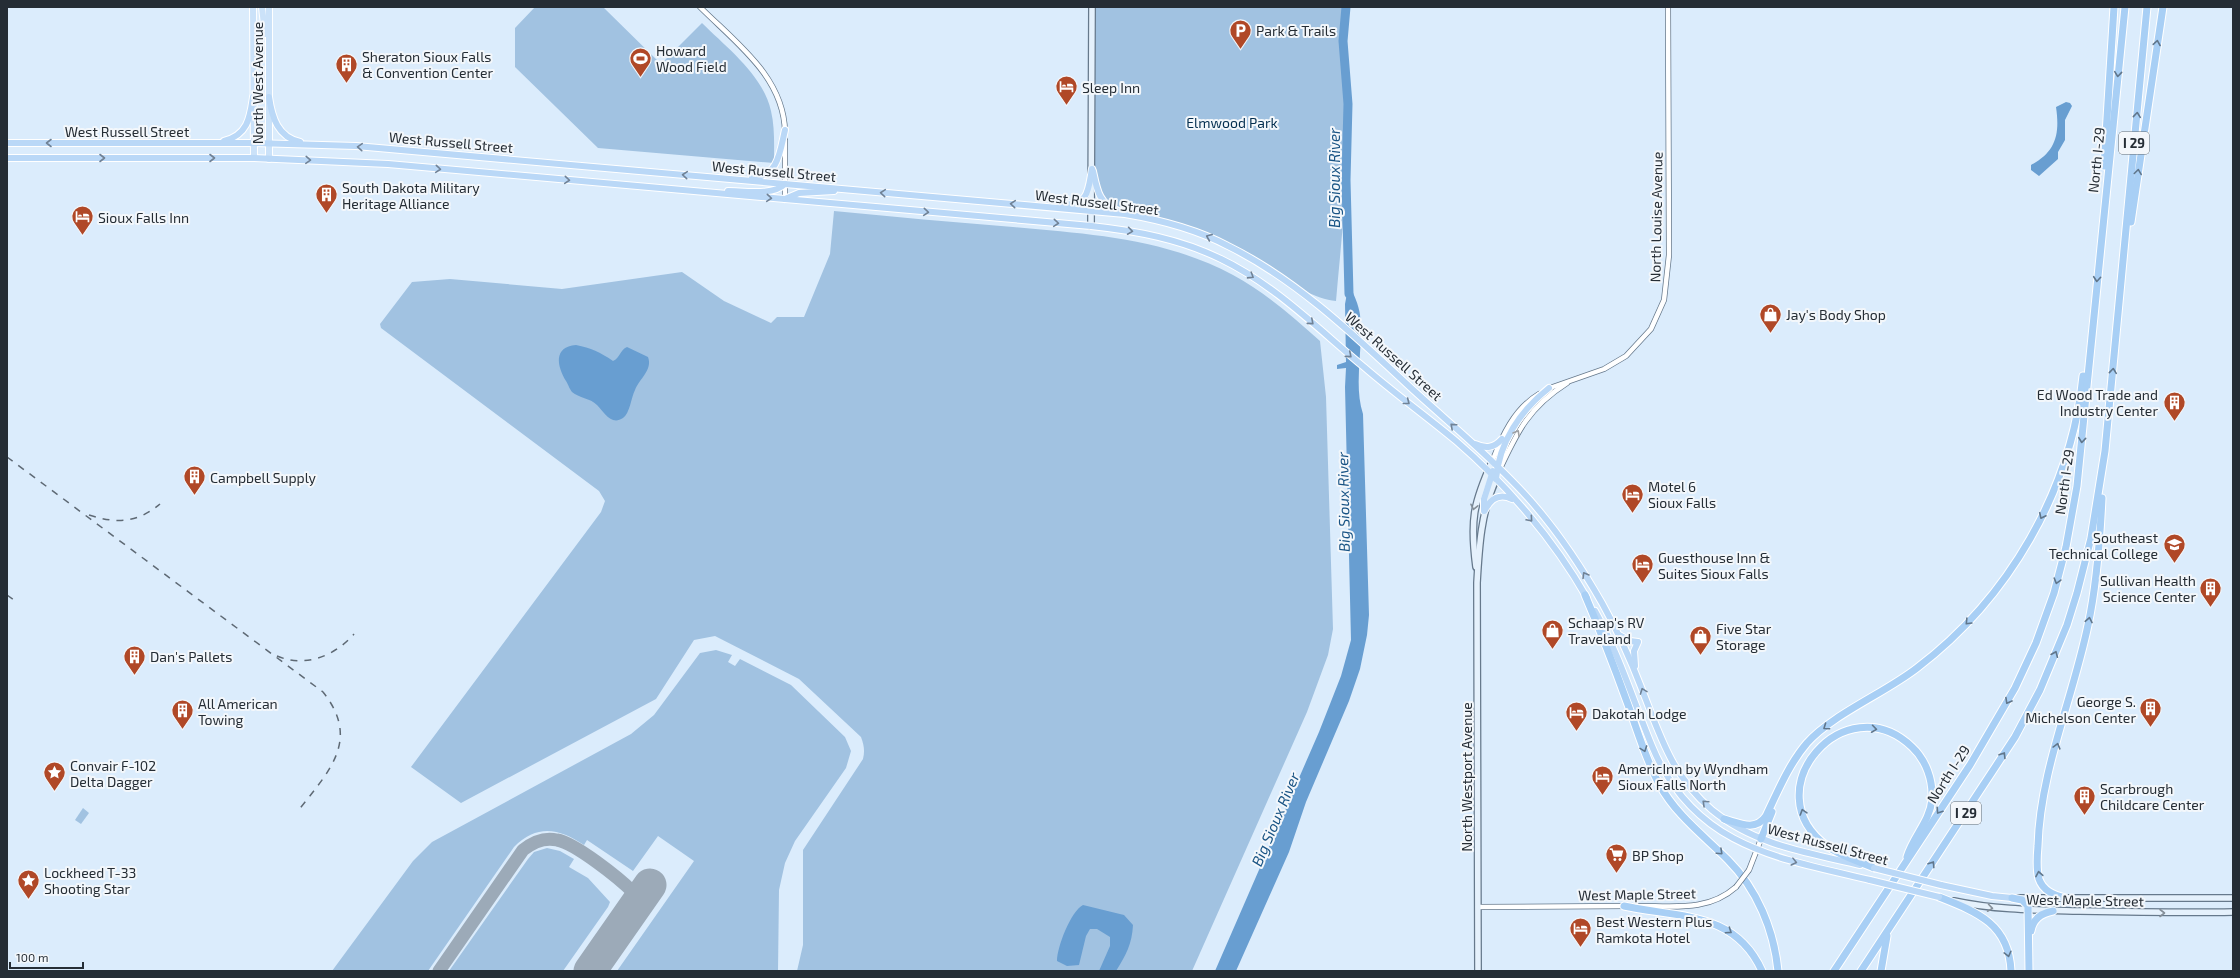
<svg xmlns="http://www.w3.org/2000/svg" width="2240" height="978" viewBox="0 0 2240 978" font-family="'Exo 2',sans-serif">
	<style>
		.green { fill: #a1c2e1 }
		.water { fill: #689ed1 }
		.lines { fill: none; stroke-linecap: round; stroke-linejoin: round }
		.river { stroke: #689ed1; stroke-width: 9 }
		.taxiway { stroke: #9caab8; stroke-width: 13 }
		.runway { stroke: #9caab8; stroke-width: 33 }
		.tertiary-casing { stroke: #66798c; stroke-width: 6 }
		.secondary-casing { stroke: #66798c; stroke-width: 8 }
		.primary-casing { stroke: #fff; stroke-width: 8 }
		.trunk-casing { stroke: #fff; stroke-width: 8 }
		.motorway-casing { stroke: #fff; stroke-width: 9 }
		.tertiary { stroke: #fff; stroke-width: 4.5 }
		.secondary { stroke: #e5f1fc; stroke-width: 5.5 }
		.primary { stroke: #cbe2f9; stroke-width: 6 }
		.trunk { stroke: #bad8f7; stroke-width: 6 }
		.motorway { stroke: #a8cff5; stroke-width: 7 }
		.rail { stroke: #5e6974; stroke-width: 1.5; stroke-dasharray: 7 7; stroke-linecap: butt }
		.tertiary-bridge-casing { stroke: #66798c; stroke-width: 6; stroke-linecap: butt }
		.trunk-bridge-casing { stroke: #fff; stroke-width: 8; stroke-linecap: butt }
		.tertiary-bridge { stroke: #fff; stroke-width: 4.5 }
		.trunk-bridge { stroke: #bad8f7; stroke-width: 6 }
		.oneway { stroke: #60768b }
		.oneway2 { stroke: #708296 }
		.oneway3 { stroke: #9da0a4 }
		.oneway4 { stroke: #858f98 }
		.labels { text-anchor: middle; dominant-baseline: central; stroke-width: 4; stroke-linejoin: round; paint-order: stroke }
		.shield { fill: #f3f7fb; stroke: #636a70; stroke-width: 1 }
		.shield-label { font-size: 13px; font-weight: bold; fill: #252d35 }
		.poi-label { font-size: 14px; fill: #252d35; stroke: #f3f7fb; text-anchor: start }
		.street-label { font-size: 14px; fill: #252d35; stroke: #f3f7fb }
		.park-label { font-size: 14px; fill: #032e4f; stroke: #f3f7fb }
		.water-label { font-size: 15px; font-style: italic; fill: #185384; stroke: #f3f7fb }
	</style>
	<rect width="100%" height="100%" fill="#dbecfc"/>
	<g class="green">
		<path d="M535,7H603L661,64L702,23C727,48 763,75 771,111C775,128 774,146 774,163L598,148L515,67V28Z"/>
		<path d="M1092,7H1346C1340,46 1348,86 1348,125C1348,184 1341,243 1336,301C1301,298 1258,258 1226,244C1185,227 1143,214 1102,201L1092,169Z"/>
		<path d="M834,211C894,217 953,222 1013,227C1089,234 1164,238 1233,275C1265,292 1293,317 1320,341L1326,397L1333,629L1328,655L1307,712L1192,971H797L803,945V850L863,759C865,751 864,745 861,737L799,679L715,636L694,640L656,699L461,803L411,767L601,512L605,501L599,491L381,328L380,324L412,282L450,279L562,289L682,272L724,301L771,323L777,317H804L830,254Z"/>
		<path d="M716,650L732,655L728,662L735,666L740,659L791,685L845,737L851,751L846,768L795,841L785,863L779,890L778,971H617L694,861L658,836L633,871L587,840L584,845C559,828 537,824 514,847L428,971H332L413,861L432,842L631,734L654,715L700,653Z"/>
		<polygon points="83,808 89,813 81,824 75,820"/>
		<polygon points="547,848 560,851 574,859 569,867 588,878 610,902 608,907 563,971 449,971 528,859 534,852"/>
	</g>
	<g class="water">
		<path d="M2066,102L2070,103L2072,106L2065,120V140L2058,152V159L2039,176L2031,170V165C2056,152 2060,134 2056,107Z"/>
		<path d="M1349,283C1353,293 1359,305 1360,315C1364,347 1353,384 1363,414L1369,615L1367,635L1360,669L1349,701L1306,802L1289,852L1236,971H1215L1319,732L1341,676L1351,640L1345,387L1346,368L1337,369V365L1346,362L1345,304Z"/>
		<path d="M576,345C591,348 600,352 613,361C620,358 620,350 627,347L648,357C653,370 639,379 635,390C631,398 630,413 623,418C611,426 604,412 597,405C590,398 579,398 572,392C570,390 568,384 566,381C557,366 553,347 576,345Z"/>
		<path d="M1083,905L1124,915L1133,925C1132,944 1126,955 1116,971H1099L1110,946V937L1097,929H1090L1086,936L1079,965L1067,966L1057,961C1057,947 1071,911 1083,905Z"/>
	</g>
	<g class="lines">
		<polyline class="river" points="1346,7 1343,41 1348,104 1346,180 1349,294"/>
		<path class="taxiway" d="M439,971L523,850C533,842 544,837 557,840C575,843 619,878 633,892L636,900L635,908"/>
		<polyline class="runway" points="590,971 650,885"/>
		<defs>
			<g id="tertiary">
				<path d="M700,7C736,43 784,77 785,132"/>
				<polyline points="785,199 785,140"/>
				<polyline points="1547,389 1604,369 1626,356 1651,329 1664,300 1669,255 1668,7"/>
				<path d="M1492,462C1502,436 1514,409 1539,394"/>
				<path d="M1499,471C1517,432 1529,407 1567,383"/>
				<polyline points="1749,870 1761,839"/>
				<path d="M1638,906C1673,906 1708,912 1736,887"/>
				<polyline points="1478,907 1627,906"/>
			</g>
			<g id="secondary">
				<polyline points="1091,226 1092,7"/>
				<path d="M1476,567C1470,521 1473,504 1492,462"/>
				<polyline points="2019,898 2233,898"/>
				<path d="M1954,901C1996,910 2036,910 2078,911C2130,912 2181,913 2233,912"/>
				<path d="M1478,971L1477,583C1479,547 1481,512 1496,479"/>
			</g>
			<g id="primary">
				<polyline points="253,7 254,158"/>
				<polyline points="262,7 265,34"/>
				<polyline points="269,7 269,159"/>
			</g>
			<g id="trunk">
				<path d="M269,97C272,118 278,137 300,142"/>
				<path d="M224,141C248,135 250,117 253,97"/>
				<path d="M7,143H254L356,146L1125,214C1161,220 1196,229 1228,246C1297,280 1355,336 1411,388C1446,420 1484,451 1517,486C1550,520 1578,561 1602,603C1617,630 1630,658 1641,687C1660,735 1671,775 1712,810C1754,845 1809,853 1860,865"/>
				<path d="M7,158H254L388,164L1091,226C1137,231 1180,239 1221,259C1275,285 1318,329 1364,367C1394,393 1426,416 1456,441C1507,485 1554,540 1587,598"/>
				<path d="M1093,171C1097,190 1099,204 1118,211"/>
				<path d="M752,178C779,176 780,151 785,130"/>
				<path d="M728,191C744,191 773,196 785,184"/>
				<polyline points="785,199 799,193 834,191"/>
				<path d="M1062,205C1089,205 1088,191 1092,169"/>
				<path d="M1475,444C1486,449 1494,448 1502,439"/>
				<path d="M1496,479C1499,442 1521,410 1549,388"/>
				<path d="M1485,510C1491,498 1500,493 1512,499"/>
				<polyline points="1484,511 1484,499 1493,471"/>
				<path d="M1595,611C1619,654 1633,700 1652,746C1693,846 1776,858 1870,880"/>
				<polyline points="1619,635 1630,641 1638,642 1634,651 1635,666"/>
				<polyline points="1941,885 1992,896 2012,898"/>
			</g>
			<g id="motorway">
				<polyline points="2104,166 2114,7"/>
				<polyline points="2131,222 2163,7"/>
				<path d="M1585,595C1600,630 1614,666 1627,702C1637,729 1645,758 1659,784C1676,815 1703,835 1728,860C1757,889 1774,930 1778,971"/>
				<path d="M1724,819C1739,823 1755,832 1766,816C1778,791 1789,764 1807,743C1833,714 1885,693 1917,668C2009,598 2071,491 2083,376"/>
				<polyline points="1761,839 1772,812"/>
				<path d="M1874,868C1858,861 1840,856 1827,846C1752,791 1845,683 1912,747C1926,760 1933,780 1932,799C1930,822 1913,836 1907,857"/>
				<path d="M1939,897C1977,912 2009,924 2011,971"/>
				<polyline points="2012,898 2022,900 2028,906 2029,971"/>
				<path d="M2065,898C2054,895 2043,891 2039,879C2036,869 2037,857 2038,846C2040,771 2073,698 2088,625C2097,584 2100,540 2102,498"/>
				<path d="M1624,906C1679,918 1735,911 1762,971"/>
				<path d="M2031,931C2033,918 2042,913 2053,911"/>
				<polyline points="1834,971 1970,765 2015,688 2036,643 2054,593 2066,547 2077,486 2125,7"/>
				<polyline points="1861,971 2015,737 2040,690 2067,625 2077,593 2091,538 2105,451 2147,7"/>
				<polyline points="1881,971 1887,936"/>
			</g>
		</defs>
		<use href="#tertiary" class="tertiary-casing"/>
		<use href="#secondary" class="secondary-casing"/>
		<use href="#primary" class="primary-casing"/>
		<use href="#trunk" class="trunk-casing"/>
		<use href="#motorway" class="motorway-casing"/>
		<use href="#tertiary" class="tertiary"/>
		<use href="#secondary" class="secondary"/>
		<use href="#primary" class="primary"/>
		<use href="#trunk" class="trunk"/>
		<use href="#motorway" class="motorway"/>
		<g class="rail">
			<polyline points="1424,8 1424,7"/>
			<path d="M7,457L323,692C362,741 327,773 298,811"/>
			<path d="M89,515C117,524 137,523 160,504"/>
			<polyline points="7,595 17,602"/>
			<path d="M277,656C305,668 335,656 354,634"/>
		</g>
		<defs>
			<polyline id="tertiary-bridge" points="1736,887 1749,870"/>
			<g id="trunk-bridge">
				<polyline points="1874,868 1941,885"/>
				<polyline points="1870,880 1939,897"/>
			</g>
		</defs>
		<use href="#tertiary-bridge" class="tertiary-bridge-casing"/>
		<use href="#trunk-bridge" class="trunk-bridge-casing"/>
		<use href="#tertiary-bridge" class="tertiary-bridge"/>
		<use href="#trunk-bridge" class="trunk-bridge"/>
	</g>
	<defs><path id="oneway-chevron" d="M-2-3.5L2.5 0L-2 3.5" fill="none" stroke-width="1.6" stroke-linecap="round" stroke-linejoin="round"/></defs>
	<g class="oneway">
		<use href="#oneway-chevron" transform="translate(2157 43) rotate(-81)"/>
		<use href="#oneway-chevron" transform="translate(2118 74) rotate(96)"/>
		<use href="#oneway-chevron" transform="translate(2137 115) rotate(-84)"/>
		<use href="#oneway-chevron" transform="translate(2138 172) rotate(-82)"/>
		<use href="#oneway-chevron" transform="translate(2097 279) rotate(95)"/>
		<use href="#oneway-chevron" transform="translate(2113 371) rotate(-84)"/>
		<use href="#oneway-chevron" transform="translate(2082 440) rotate(96)"/>
		<use href="#oneway-chevron" transform="translate(2042 516) rotate(116)"/>
		<use href="#oneway-chevron" transform="translate(2057 581) rotate(106)"/>
		<use href="#oneway-chevron" transform="translate(2089 620) rotate(-79)"/>
		<use href="#oneway-chevron" transform="translate(1968 622) rotate(134)"/>
		<use href="#oneway-chevron" transform="translate(2055 654) rotate(-67)"/>
		<use href="#oneway-chevron" transform="translate(2008 701) rotate(119)"/>
		<use href="#oneway-chevron" transform="translate(1826 727) rotate(145)"/>
		<use href="#oneway-chevron" transform="translate(1874 729) rotate(8)"/>
		<use href="#oneway-chevron" transform="translate(2057 746) rotate(-75)"/>
		<use href="#oneway-chevron" transform="translate(1644 749) rotate(70)"/>
		<use href="#oneway-chevron" transform="translate(2003 755) rotate(-58)"/>
		<use href="#oneway-chevron" transform="translate(1939 811) rotate(123)"/>
		<use href="#oneway-chevron" transform="translate(1803 812) rotate(-107)"/>
		<use href="#oneway-chevron" transform="translate(1720 852) rotate(43)"/>
		<use href="#oneway-chevron" transform="translate(1932 864) rotate(-57)"/>
		<use href="#oneway-chevron" transform="translate(2039 874) rotate(-100)"/>
		<use href="#oneway-chevron" transform="translate(1729 931) rotate(34)"/>
		<use href="#oneway-chevron" transform="translate(2008 954) rotate(76)"/>
	</g>
	<g class="oneway2">
		<use href="#oneway-chevron" transform="translate(49 143) rotate(180)"/>
		<use href="#oneway-chevron" transform="translate(360 147) rotate(-176)"/>
		<use href="#oneway-chevron" transform="translate(102 158)"/>
		<use href="#oneway-chevron" transform="translate(212 158)"/>
		<use href="#oneway-chevron" transform="translate(308 160) rotate(3)"/>
		<use href="#oneway-chevron" transform="translate(438 169) rotate(5)"/>
		<use href="#oneway-chevron" transform="translate(685 175) rotate(-175)"/>
		<use href="#oneway-chevron" transform="translate(567 180) rotate(5)"/>
		<use href="#oneway-chevron" transform="translate(883 193) rotate(-175)"/>
		<use href="#oneway-chevron" transform="translate(769 198) rotate(5)"/>
		<use href="#oneway-chevron" transform="translate(1013 204) rotate(-175)"/>
		<use href="#oneway-chevron" transform="translate(926 212) rotate(5)"/>
		<use href="#oneway-chevron" transform="translate(1056 223) rotate(5)"/>
		<use href="#oneway-chevron" transform="translate(1130 231) rotate(8)"/>
		<use href="#oneway-chevron" transform="translate(1209 237) rotate(-157)"/>
		<use href="#oneway-chevron" transform="translate(1251 276) rotate(32)"/>
		<use href="#oneway-chevron" transform="translate(1311 322) rotate(41)"/>
		<use href="#oneway-chevron" transform="translate(1349 355) rotate(40)"/>
		<use href="#oneway-chevron" transform="translate(1407 402) rotate(38)"/>
		<use href="#oneway-chevron" transform="translate(1453 426) rotate(-138)"/>
		<use href="#oneway-chevron" transform="translate(1530 519) rotate(49)"/>
		<use href="#oneway-chevron" transform="translate(1585 575) rotate(-121)"/>
		<use href="#oneway-chevron" transform="translate(1643 691) rotate(-110)"/>
		<use href="#oneway-chevron" transform="translate(1705 803) rotate(-137)"/>
		<use href="#oneway-chevron" transform="translate(1794 862) rotate(14)"/>
	</g>
	<use class="oneway3" href="#oneway-chevron" transform="translate(1517 433) rotate(-60)"/>
	<g class="oneway4">
		<use href="#oneway-chevron" transform="translate(1474 507) rotate(102)"/>
		<use href="#oneway-chevron" transform="translate(1990 908) rotate(8)"/>
		<use href="#oneway-chevron" transform="translate(2162 913)"/>
	</g>
	<defs>
		<symbol id="parking-pin" viewBox="-11 -11 22 30"><path d="M0 17L-7.5 6A9.5 9.5 0 1 1 7.5 6Z" fill="#b04827" stroke="#f3f7fb"/><path d="M-3.5-5.5H1a3.5 3.5 0 0 1 0 7H-1V5.5H-3.5ZM-1-3.4V-.6H.8a1.4 1.4 0 0 0 0-2.8Z" fill="#fff"/></symbol>
		<symbol id="stadium-pin" viewBox="-11 -11 22 30"><path d="M0 17L-7.5 6A9.5 9.5 0 1 1 7.5 6Z" fill="#b04827" stroke="#f3f7fb"/><path d="M0-5a6.5 5 0 1 0 0 10a6.5 5 0 1 0 0-10ZM-3.5-1.8h7v3.6h-7Z" fill="#fff"/></symbol>
		<symbol id="building-pin" viewBox="-11 -11 22 30"><path d="M0 17L-7.5 6A9.5 9.5 0 1 1 7.5 6Z" fill="#b04827" stroke="#f3f7fb"/><path d="M-4-6H4V6H1V3H-1V6H-4ZM-2.5-4.3h1.7v1.8h-1.7ZM.8-4.3h1.7v1.8H.8ZM-2.5-1h1.7V.8h-1.7ZM.8-1h1.7V.8H.8Z" fill="#fff"/></symbol>
		<symbol id="hotel-pin" viewBox="-11 -11 22 30"><path d="M0 17L-7.5 6A9.5 9.5 0 1 1 7.5 6Z" fill="#b04827" stroke="#f3f7fb"/><path d="M-6-4.5h1.5V1H6V5H4.5V3h-9V5H-6ZM-4 0a1.8 1.8 0 1 1 3.6 0ZM.5 0V-2.5h3Q6-2.5 6 0Z" fill="#fff"/></symbol>
		<symbol id="shop-pin" viewBox="-11 -11 22 30"><path d="M0 17L-7.5 6A9.5 9.5 0 1 1 7.5 6Z" fill="#b04827" stroke="#f3f7fb"/><path d="M-5-2.5h2.3a2.7 3.5 0 0 1 5.4 0H5L5.5 6h-11ZM-1.5-2.5h3a1.5 2.3 0 0 0-3 0Z" fill="#fff"/></symbol>
		<symbol id="university-pin" viewBox="-11 -11 22 30"><path d="M0 17L-7.5 6A9.5 9.5 0 1 1 7.5 6Z" fill="#b04827" stroke="#f3f7fb"/><path d="M0-5L7-2L0 1L-7-2ZM-4 1L0 2.5L4 1V4Q0 6-4 4Z" fill="#fff"/></symbol>
		<symbol id="sight-pin" viewBox="-11 -11 22 30"><path d="M0 17L-7.5 6A9.5 9.5 0 1 1 7.5 6Z" fill="#b04827" stroke="#f3f7fb"/><path d="M0-6L1.8-2.2L6-1.7L2.9 1.2L3.7 5.4L0 3.3L-3.7 5.4L-2.9 1.2L-6-1.7L-1.8-2.2Z" fill="#fff"/></symbol>
		<symbol id="supermarket-pin" viewBox="-11 -11 22 30"><path d="M0 17L-7.5 6A9.5 9.5 0 1 1 7.5 6Z" fill="#b04827" stroke="#f3f7fb"/><path d="M-6-5.5h2.5l.6 2H6L4.5 2H-2.5L-4.4-4H-6ZM-1.5 3.2a1.3 1.3 0 1 0 .1 0ZM3 3.2a1.3 1.3 0 1 0 .1 0Z" fill="#fff"/></symbol>
	</defs>
	<g fill-rule="evenodd">
		<use href="#parking-pin" x="1228" y="18" width="25" height="34"/>
		<use href="#stadium-pin" x="628" y="46" width="25" height="34"/>
		<use href="#building-pin" x="334" y="52" width="25" height="34"/>
		<use href="#hotel-pin" x="1054" y="74" width="25" height="34"/>
		<use href="#building-pin" x="314" y="182" width="25" height="34"/>
		<use href="#hotel-pin" x="70" y="204" width="25" height="34"/>
		<use href="#shop-pin" x="1758" y="302" width="25" height="34"/>
		<use href="#building-pin" x="2162" y="390" width="25" height="34"/>
		<use href="#building-pin" x="182" y="464" width="25" height="34"/>
		<use href="#hotel-pin" x="1620" y="482" width="25" height="34"/>
		<use href="#university-pin" x="2162" y="532" width="25" height="34"/>
		<use href="#hotel-pin" x="1630" y="552" width="25" height="34"/>
		<use href="#building-pin" x="2198" y="576" width="25" height="34"/>
		<use href="#shop-pin" x="1540" y="618" width="25" height="34"/>
		<use href="#shop-pin" x="1688" y="624" width="25" height="34"/>
		<use href="#building-pin" x="122" y="644" width="25" height="34"/>
		<use href="#building-pin" x="2138" y="696" width="25" height="34"/>
		<use href="#building-pin" x="170" y="698" width="25" height="34"/>
		<use href="#hotel-pin" x="1564" y="700" width="25" height="34"/>
		<use href="#sight-pin" x="42" y="760" width="25" height="34"/>
		<use href="#hotel-pin" x="1590" y="764" width="25" height="34"/>
		<use href="#building-pin" x="2072" y="784" width="25" height="34"/>
		<use href="#supermarket-pin" x="1604" y="842" width="25" height="34"/>
		<use href="#sight-pin" x="16" y="868" width="25" height="34"/>
		<use href="#hotel-pin" x="1568" y="916" width="25" height="34"/>
	</g>
	<g class="labels">
		<g class="shield">
			<rect x="2119" y="132" width="30" height="22" rx="3"/>
			<rect x="1951" y="802" width="30" height="22" rx="3"/>
		</g>
		<g class="shield-label">
			<text x="2134" y="143">I 29</text>
			<text x="1966" y="813">I 29</text>
		</g>
		<g class="poi-label">
			<text x="1256" y="30">Park &amp; Trails</text>
			<text x="656" y="50">Howard<tspan x="656" dy="16">Wood Field</tspan></text>
			<text x="362" y="56">Sheraton Sioux Falls<tspan x="362" dy="16">&amp; Convention Center</tspan></text>
			<text x="1082" y="87">Sleep Inn</text>
			<text x="342" y="187">South Dakota Military<tspan x="342" dy="16">Heritage Alliance</tspan></text>
			<text x="98" y="217">Sioux Falls Inn</text>
			<text x="1786" y="314">Jay's Body Shop</text>
			<text x="2158" y="394" text-anchor="end">Ed Wood Trade and<tspan x="2158" dy="16">Industry Center</tspan></text>
			<text x="210" y="477">Campbell Supply</text>
			<text x="1648" y="486">Motel 6<tspan x="1648" dy="16">Sioux Falls</tspan></text>
			<text x="2158" y="537" text-anchor="end">Southeast<tspan x="2158" dy="16">Technical College</tspan></text>
			<text x="1658" y="557">Guesthouse Inn &amp;<tspan x="1658" dy="16">Suites Sioux Falls</tspan></text>
			<text x="2196" y="580" text-anchor="end">Sullivan Health<tspan x="2196" dy="16">Science Center</tspan></text>
			<text x="1568" y="622">Schaap's RV<tspan x="1568" dy="16">Traveland</tspan></text>
			<text x="1716" y="628">Five Star<tspan x="1716" dy="16">Storage</tspan></text>
			<text x="150" y="656">Dan's Pallets</text>
			<text x="2136" y="701" text-anchor="end">George S.<tspan x="2136" dy="16">Michelson Center</tspan></text>
			<text x="198" y="703">All American<tspan x="198" dy="16">Towing</tspan></text>
			<text x="1592" y="713">Dakotah Lodge</text>
			<text x="70" y="765">Convair F-102<tspan x="70" dy="16">Delta Dagger</tspan></text>
			<text x="1618" y="768">AmericInn by Wyndham<tspan x="1618" dy="16">Sioux Falls North</tspan></text>
			<text x="2100" y="788">Scarbrough<tspan x="2100" dy="16">Childcare Center</tspan></text>
			<text x="1632" y="855">BP Shop</text>
			<text x="44" y="872">Lockheed T-33<tspan x="44" dy="16">Shooting Star</tspan></text>
			<text x="1596" y="921">Best Western Plus<tspan x="1596" dy="16">Ramkota Hotel</tspan></text>
		</g>
		<g class="street-label">
			<text transform="translate(257 83) rotate(-90)">North West Avenue</text>
			<text x="127" y="131">West Russell Street</text>
			<text transform="translate(451 142) rotate(5)">West Russell Street</text>
			<text transform="translate(2096 160) rotate(-84)">North I-29</text>
			<text transform="translate(774 171) rotate(5)">West Russell Street</text>
			<text transform="translate(1097 202) rotate(7)">West Russell Street</text>
			<text transform="translate(1656 217) rotate(-89)">North Louise Avenue</text>
			<text transform="translate(1394 356) rotate(42)">West Russell Street</text>
			<text transform="translate(2064 482) rotate(-82)">North I-29</text>
			<text transform="translate(1948 774) rotate(-57)">North I-29</text>
			<text transform="translate(1466 777) rotate(-90)">North Westport Avenue</text>
			<text transform="translate(1828 844) rotate(15)">West Russell Street</text>
			<text transform="translate(1637 894) rotate(-1)">West Maple Street</text>
			<text transform="translate(2085 900) rotate(1)">West Maple Street</text>
		</g>
		<g class="park-label">
			<text x="1232" y="122">Elmwood Park</text>
		</g>
		<g class="water-label">
			<text transform="translate(1334 178) rotate(-90)">Big Sioux River</text>
			<text transform="translate(1343 502) rotate(-91)">Big Sioux River</text>
			<text transform="translate(1275 819) rotate(-67)">Big Sioux River</text>
		</g>
	</g>
	<rect width="2240" height="978" fill="none" stroke="#252d35" stroke-width="16"/>
	<path d="M10 962v6h73v-6" fill="none" stroke="#252d35" stroke-width="2"/>
	<text x="16" y="962" font-size="12" fill="#252d35" stroke="#f3f7fb" stroke-width="3" paint-order="stroke">100 m</text>
</svg>
